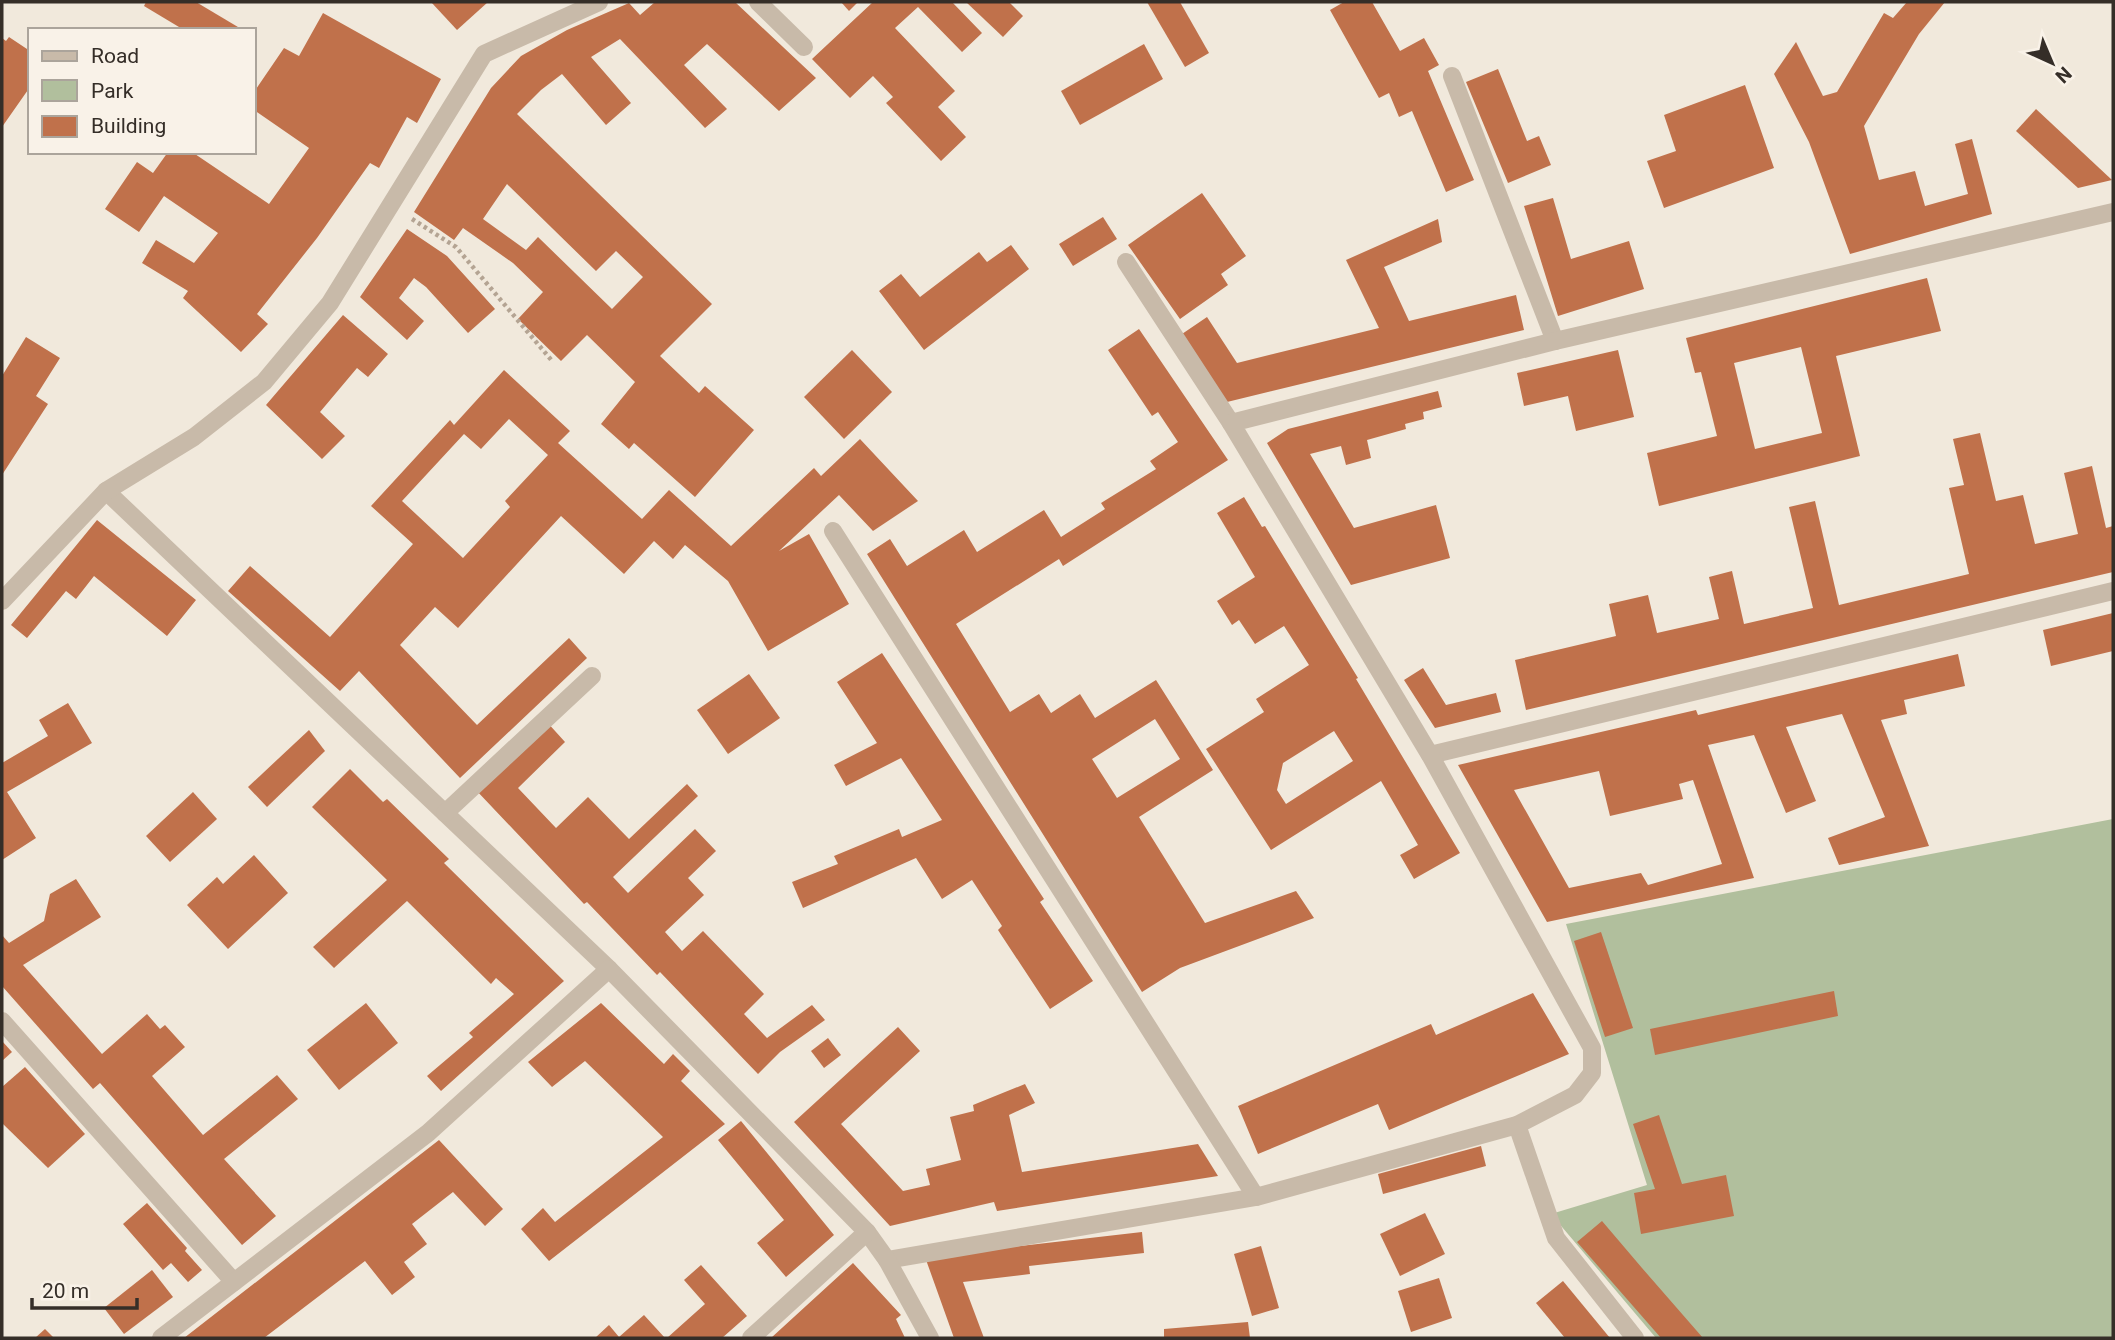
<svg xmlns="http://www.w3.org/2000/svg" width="2115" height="1340" viewBox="0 0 2115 1340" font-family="Roboto,sans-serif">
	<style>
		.green { fill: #b1bf9d }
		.building { fill: #c0714b; fill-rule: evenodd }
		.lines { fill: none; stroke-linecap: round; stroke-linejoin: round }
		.path { stroke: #b4a493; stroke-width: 4.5; stroke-dasharray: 3.5 3.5; stroke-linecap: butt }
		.minor { stroke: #c8baa9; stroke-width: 18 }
	</style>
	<rect width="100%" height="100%" fill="#f1e9dc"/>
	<polygon class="green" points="2113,819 2113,1338 1656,1338 1551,1214 1647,1185 1566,924"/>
	<g class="building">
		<polygon points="146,2 196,2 243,30 184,30 144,6"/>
		<polygon points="431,2 488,2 457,30"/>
		<path d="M655,2H735L816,78L779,111L707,44L684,65L727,109L705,128L620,39L591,57L631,103L606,125L562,74L541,90L517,114L712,304L660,356L699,393L705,386L754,430L695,497L634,443L629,449L601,424L635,382L587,335L561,361L518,319L543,292L513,263L463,228L454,240L414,212L491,88L521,56L567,30L629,3L640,15ZM507,184L596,271L616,251L643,277L612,309L538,237L526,250L483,219Z"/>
		<polygon points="841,2 858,2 849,11"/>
		<polygon points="873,2 952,2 982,33 962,52 918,7 895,28 955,91 938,107 966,137 941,161 886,103 893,97 873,76 850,98 812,59"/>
		<polygon points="966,2 1009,2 1023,16 1003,37"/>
		<polygon points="1147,2 1180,2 1209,53 1185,67"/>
		<polygon points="1344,2 1372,2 1400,51 1424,38 1439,65 1428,71 1474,180 1446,192 1412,111 1399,117 1389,93 1379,98 1330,10"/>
		<polygon points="1907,2 1945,2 1919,34 1864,126 1879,180 1915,171 1925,206 1968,194 1955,144 1972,139 1992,214 1850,254 1809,142 1774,74 1796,42 1823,96 1837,92 1884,13 1893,18"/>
		<polygon points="323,13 441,79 417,123 407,117 379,168 370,163 317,238 257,314 268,324 241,352 183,298 188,291 142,263 156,240 194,263 218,233 164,196 139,232 105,209 137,162 153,173 168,152 192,152 269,204 309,148 254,110 254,92 284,48 299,56"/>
		<polygon points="9,37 30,51 30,87 2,127 2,38 6,41"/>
		<polygon points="1144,44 1163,79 1080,125 1061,91"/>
		<polygon points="1498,69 1527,141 1539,136 1551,165 1508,183 1466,82"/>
		<polygon points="1745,85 1774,168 1664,208 1647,161 1676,151 1664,115"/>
		<polygon points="2036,109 2112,180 2078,188 2016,131"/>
		<polygon points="1202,193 1246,256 1221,274 1228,285 1180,319 1128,245"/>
		<polygon points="1553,198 1571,259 1629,241 1644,289 1558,316 1524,206"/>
		<polygon points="1103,217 1117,239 1073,266 1059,244"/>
		<polygon points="1438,219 1442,242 1384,267 1409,321 1516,295 1524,330 1227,402 1182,334 1207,317 1237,363 1379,328 1346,260"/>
		<polygon points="407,229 447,256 495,309 468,333 426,287 414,278 399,298 424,321 407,340 360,297"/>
		<polygon points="1011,245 1029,269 924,350 879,291 901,274 920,297 979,252 987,262"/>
		<path d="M1927,278L1941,331L1836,356L1860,456L1659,506L1647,453L1717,436L1701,372L1695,373L1686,338ZM1801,347L1822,433L1755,449L1734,363Z"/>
		<polygon points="343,315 388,354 368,377 357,368 320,412 345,436 322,459 266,405"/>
		<path d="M1139,329L1228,460L1063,566L1059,559L956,624L1010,712L1039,694L1051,713L1080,694L1095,718L1156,680L1213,770L1139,817L1205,923L1296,891L1314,918L1180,968L1142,992L867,554L890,539L907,566L964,530L977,552L1044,510L1061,537L1105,509L1101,503L1156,469L1150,461L1178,442L1158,412L1152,416L1108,350ZM1155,719L1180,759L1117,798L1092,759Z"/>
		<polygon points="26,337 60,358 36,396 48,404 2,475 2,376"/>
		<polygon points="852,350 892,392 844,439 804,397"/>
		<polygon points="1618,350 1634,417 1576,431 1568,396 1524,406 1517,373"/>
		<path d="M504,370L570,431L558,443L642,519L669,490L731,546L814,468L821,476L860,439L918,501L873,531L839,495L779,551L809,534L849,604L768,651L728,581L685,545L673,559L654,541L624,574L561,516L458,628L435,607L400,645L477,725L569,638L587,658L460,778L359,671L340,691L228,591L250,566L330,637L413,544L371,506L450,420L454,425ZM509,419L548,455L505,501L510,507L463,558L402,501L464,434L481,449Z"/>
		<polygon points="1438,391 1442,407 1423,412 1424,419 1405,424 1406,429 1367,440 1371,458 1346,465 1341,446 1310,454 1354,528 1436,505 1450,558 1351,585 1267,443 1288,429"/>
		<polygon points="1980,433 1996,501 2023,495 2035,544 2078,534 2064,473 2092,466 2106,528 2113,526 2113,572 1526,710 1515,660 1616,636 1609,604 1648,595 1657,633 1719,619 1709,577 1732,571 1744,624 1813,608 1789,507 1815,501 1839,605 1969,574 1949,488 1964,485 1953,439"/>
		<path d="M1244,497L1262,527L1265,526L1358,678L1356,679L1460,853L1414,879L1400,855L1418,845L1381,781L1271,850L1206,749L1264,712L1256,699L1309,665L1284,626L1255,644L1239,620L1232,625L1217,601L1255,577L1217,513ZM1334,731L1353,761L1286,804L1277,790L1283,763Z"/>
		<polygon points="97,520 196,600 167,636 94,576 76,599 66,591 27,638 11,625"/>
		<polygon points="2113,613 2113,651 2051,666 2043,630"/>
		<polygon points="882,653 1044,899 1040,902 1093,981 1050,1009 998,930 1002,926 972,880 942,899 916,858 803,908 792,882 838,864 834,856 899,829 902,837 942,820 901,758 846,786 834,765 877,743 837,682"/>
		<path d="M1958,654L1965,686L1904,700L1907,714L1881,720L1929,846L1839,865L1828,838L1885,817L1842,714L1786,727L1816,801L1786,813L1754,735L1708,745L1754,878L1547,922L1458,765L1696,710L1698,715ZM1599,771L1610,816L1683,799L1679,784L1693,780L1722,864L1648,885L1641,873L1569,888L1514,790Z"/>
		<polygon points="1423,668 1446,705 1496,693 1501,712 1435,728 1404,680"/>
		<polygon points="749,674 780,718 728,754 697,710"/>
		<polygon points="68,703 92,743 7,792 36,838 2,860 2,763 48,736 39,720"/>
		<polygon points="546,721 565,742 518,788 556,828 588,797 629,839 687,784 698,796 613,877 628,893 695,829 716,851 688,878 704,895 665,932 682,951 703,931 764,994 744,1014 767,1038 812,1005 825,1020 780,1052 758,1074 660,972 657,975 587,902 584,904 475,789"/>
		<polygon points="309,730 325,751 267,807 248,787"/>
		<polygon points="350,769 383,802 387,799 449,859 444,863 564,981 441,1091 427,1076 473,1037 469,1033 514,994 496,978 491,984 407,901 334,968 313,947 387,880 312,807"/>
		<polygon points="193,792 217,819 170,862 146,836"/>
		<polygon points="254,855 288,893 228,949 187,905 217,877 223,884"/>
		<polygon points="76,879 101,917 23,965 102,1054 147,1014 160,1029 165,1025 185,1047 152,1076 203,1135 277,1075 298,1099 224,1159 276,1216 242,1245 100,1083 93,1089 2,986 2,935 9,943 44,921 50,894"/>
		<polygon points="1601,932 1633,1028 1605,1037 1574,941"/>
		<polygon points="1834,991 1838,1016 1655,1055 1650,1029"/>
		<polygon points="1533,993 1569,1054 1389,1130 1378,1104 1258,1154 1238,1106 1431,1024 1436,1035"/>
		<polygon points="366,1003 398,1043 339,1090 307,1050"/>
		<polygon points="601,1003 664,1064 673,1054 690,1071 681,1081 725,1124 549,1261 521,1229 543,1208 555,1222 663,1137 585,1061 552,1087 528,1062"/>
		<polygon points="898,1027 920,1051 841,1124 903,1191 930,1185 926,1169 961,1160 950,1117 974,1111 973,1105 1025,1084 1035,1103 1009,1115 1022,1172 1198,1144 1218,1176 997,1211 994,1202 890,1226 794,1122"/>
		<polygon points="828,1038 841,1055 824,1068 811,1051"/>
		<polygon points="2,1041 12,1052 2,1061"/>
		<polygon points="25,1067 85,1134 48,1168 2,1123 2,1087"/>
		<polygon points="1659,1115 1682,1184 1726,1175 1734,1216 1641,1234 1634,1193 1655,1189 1633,1124"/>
		<polygon points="741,1121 834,1235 786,1277 757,1243 784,1220 718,1140"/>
		<polygon points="439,1140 503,1209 485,1226 453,1192 412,1224 427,1244 404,1262 415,1277 392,1295 365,1261 264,1338 184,1338"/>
		<polygon points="1481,1146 1486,1166 1383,1194 1378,1174"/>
		<polygon points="147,1203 187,1248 185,1251 202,1270 188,1282 171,1263 163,1270 123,1224"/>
		<polygon points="1425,1213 1445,1254 1400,1276 1380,1234"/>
		<polygon points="1602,1221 1642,1268 1703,1338 1661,1338 1577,1242"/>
		<polygon points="1142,1232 1144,1253 1029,1266 1030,1274 963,1282 984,1338 954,1338 925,1257"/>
		<polygon points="1261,1246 1279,1308 1252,1316 1234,1254"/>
		<polygon points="853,1263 901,1315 896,1319 905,1338 771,1338"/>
		<polygon points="701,1265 747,1316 722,1338 667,1338 705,1304 684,1280"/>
		<polygon points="152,1270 173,1297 124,1334 104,1308"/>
		<polygon points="1439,1278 1452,1318 1411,1332 1398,1291"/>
		<polygon points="1563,1281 1610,1338 1565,1338 1536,1303"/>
		<polygon points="644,1315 665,1338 595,1338 609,1325 619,1337"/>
		<polygon points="1248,1322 1250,1338 1164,1338 1164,1329"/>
		<polygon points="45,1329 54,1338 35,1338"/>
	</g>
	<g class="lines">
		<polyline class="path" points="412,219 456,247 553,362"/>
		<g class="minor">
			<polyline points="758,2 804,47"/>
			<polyline points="1452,76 1555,341"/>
			<polyline points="1126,262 1231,423"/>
			<polyline points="106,491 609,969"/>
			<polyline points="833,531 1256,1197"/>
			<polyline points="2,601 106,491 194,437 264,382 330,303 484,54 599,2"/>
			<polyline points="1430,755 2113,591"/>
			<polyline points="445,813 592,676"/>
			<polyline points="2,1021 234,1282"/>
			<polyline points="1517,1125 1556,1238 1635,1338"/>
			<polyline points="887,1260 1256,1197 1517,1125 1575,1095 1592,1073 1592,1048 1430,755 1231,423 1555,341 2113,212"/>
			<polyline points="161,1338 428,1133 609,969 867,1232 887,1260 930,1338"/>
			<polyline points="751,1338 867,1232"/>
		</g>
	</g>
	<rect width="2115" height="1340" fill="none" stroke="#352e28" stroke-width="7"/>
	<rect x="28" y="28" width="228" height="126" fill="#f9f2e8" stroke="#aba49b" stroke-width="2"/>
	<rect x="42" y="51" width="35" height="10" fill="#c8baa9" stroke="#aba49b" stroke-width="2"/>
	<text x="91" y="63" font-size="21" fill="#352e28">Road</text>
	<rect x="42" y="80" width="35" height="21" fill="#b1bf9d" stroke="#aba49b" stroke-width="2"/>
	<text x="91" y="98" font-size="21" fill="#352e28">Park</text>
	<rect x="42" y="116" width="35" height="21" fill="#c0714b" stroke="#aba49b" stroke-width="2"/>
	<text x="91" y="133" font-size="21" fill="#352e28">Building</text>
	<g transform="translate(2052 63) rotate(136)" stroke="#f9f2e8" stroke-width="5" paint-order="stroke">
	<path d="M0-5L12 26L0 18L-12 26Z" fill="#352e28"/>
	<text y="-10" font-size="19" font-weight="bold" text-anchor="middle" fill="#352e28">N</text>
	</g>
	<path d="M32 1298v10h105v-10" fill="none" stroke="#352e28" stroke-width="3.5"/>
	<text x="42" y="1298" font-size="21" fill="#352e28" stroke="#f9f2e8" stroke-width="5" paint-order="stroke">20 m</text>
</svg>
